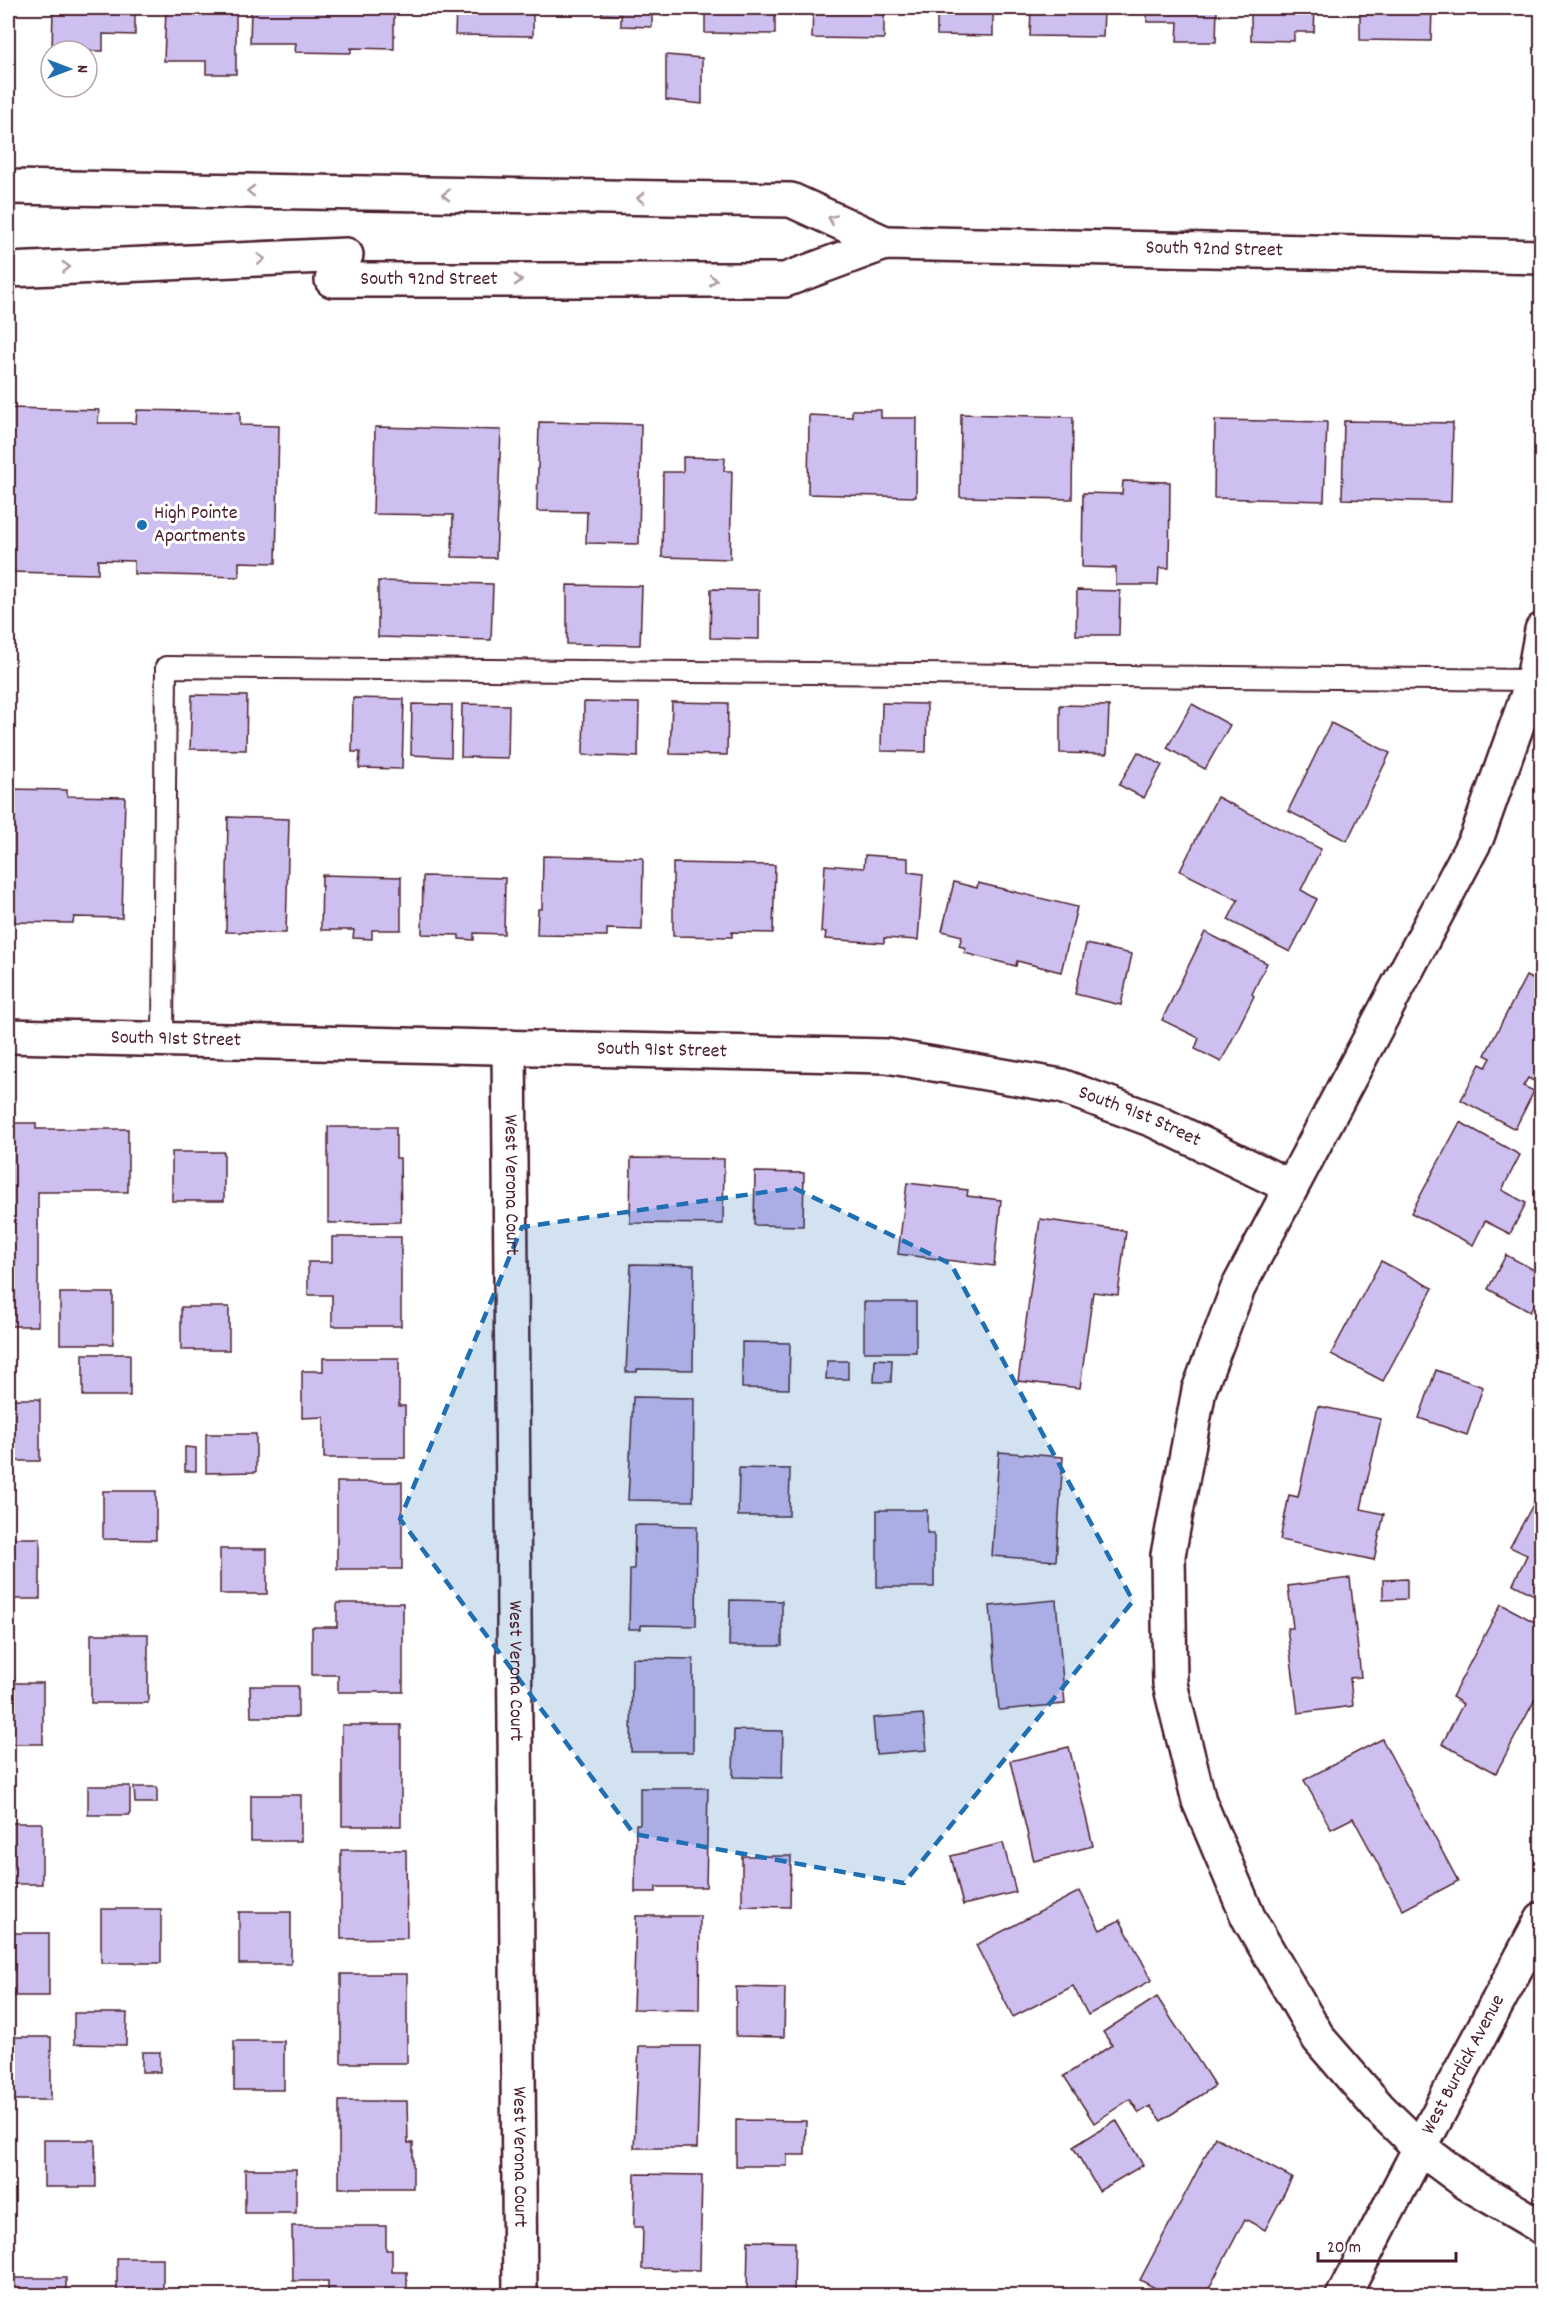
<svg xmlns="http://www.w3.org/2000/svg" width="1549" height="2303" viewBox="0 0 1549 2303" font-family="Dekko,sans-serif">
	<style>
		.building { fill: #cdbff0; stroke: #4a1f2b; stroke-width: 1.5 }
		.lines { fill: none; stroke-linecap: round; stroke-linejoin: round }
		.service-casing { stroke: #4a1f2b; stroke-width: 24 }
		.minor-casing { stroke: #4a1f2b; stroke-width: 38 }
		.secondary-casing { stroke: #4a1f2b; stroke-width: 38 }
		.service { stroke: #fff; stroke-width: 20 }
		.minor { stroke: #fff; stroke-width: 33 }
		.secondary { stroke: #fff; stroke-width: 33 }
		.oneway { stroke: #ae9aa0 }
		.marked { fill: #1f6fb2; fill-opacity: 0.2; stroke: #1f6fb2; stroke-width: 4.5; stroke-dasharray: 12 8; stroke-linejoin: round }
		.poi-dot { fill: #1f6fb2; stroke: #fff; stroke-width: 2 }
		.labels { text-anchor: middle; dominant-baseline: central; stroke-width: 6; stroke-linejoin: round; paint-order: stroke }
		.street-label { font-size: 20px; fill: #4a1f2b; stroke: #fff }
		.poi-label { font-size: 20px; fill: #4a1f2b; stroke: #fff; text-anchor: start }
	</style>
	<rect width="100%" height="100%" fill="#fff"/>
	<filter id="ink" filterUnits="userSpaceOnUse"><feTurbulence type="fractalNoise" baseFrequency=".0167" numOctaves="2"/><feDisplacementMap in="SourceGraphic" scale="12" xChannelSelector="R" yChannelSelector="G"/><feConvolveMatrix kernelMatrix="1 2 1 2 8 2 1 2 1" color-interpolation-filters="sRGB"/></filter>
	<g filter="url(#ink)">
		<g class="building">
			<polygon points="53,8 135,8 135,35 103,34 103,51 52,51"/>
			<polygon points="166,8 236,8 236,74 206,74 206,61 164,61"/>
			<polygon points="251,8 394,8 394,49 351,48 351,53 295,52 296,43 250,43"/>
			<polygon points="456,8 533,8 533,36 455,35"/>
			<polygon points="602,8 662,8 662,15 652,15 652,27 621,26 621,15 602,14"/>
			<polygon points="705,8 775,8 775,34 705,33"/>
			<polygon points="813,8 884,8 884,39 812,38"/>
			<polygon points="937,8 993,8 993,36 937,35"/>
			<polygon points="1031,8 1104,8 1103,37 1030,36"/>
			<polygon points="1147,8 1217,8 1216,42 1177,42 1178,22 1147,22"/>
			<polygon points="1251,8 1315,8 1314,32 1294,32 1294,41 1251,40"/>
			<polygon points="1360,8 1432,8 1431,41 1360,40"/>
			<polygon points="666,55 702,58 702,104 666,100"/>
			<polygon points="8,408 99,410 98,423 136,423 137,410 240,412 240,425 279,426 276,563 239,562 239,577 134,574 134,561 98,560 98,574 8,572"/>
			<polygon points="852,410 881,410 881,418 917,418 916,497 808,494 809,415 852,417"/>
			<polygon points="961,414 1073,417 1072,499 960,497"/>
			<polygon points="1215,420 1327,422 1324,501 1214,498"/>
			<polygon points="1344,421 1453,423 1451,502 1342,499"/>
			<polygon points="539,422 641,424 639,544 586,543 587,512 537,511"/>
			<polygon points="375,427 501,430 496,558 452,557 453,515 373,514"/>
			<polygon points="683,457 725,458 724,471 732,471 730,559 662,557 663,472 683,472"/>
			<polygon points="1123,481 1170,482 1169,568 1159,568 1158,585 1116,585 1116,568 1082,567 1083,493 1122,494"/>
			<polygon points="378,581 493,584 491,640 378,637"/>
			<polygon points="567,585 642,586 640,645 567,644"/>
			<polygon points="711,589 759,590 759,639 710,638"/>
			<polygon points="1077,590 1120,591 1119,635 1076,635"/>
			<polygon points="192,695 247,696 246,750 190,749"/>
			<polygon points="353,698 404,699 402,769 359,768 360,752 352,752"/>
			<polygon points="584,702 639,703 638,757 583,755"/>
			<polygon points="672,702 728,703 727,755 670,754"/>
			<polygon points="882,703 927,704 926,752 881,751"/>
			<polygon points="412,704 452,705 451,757 411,755"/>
			<polygon points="462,704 509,705 508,758 461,757"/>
			<polygon points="1192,704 1230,725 1205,769 1167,748"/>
			<polygon points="1060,705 1109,706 1107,754 1060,753"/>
			<polygon points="1331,723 1390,753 1347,841 1288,811"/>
			<polygon points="1138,752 1162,765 1144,798 1119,785"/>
			<polygon points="8,789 67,790 67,796 125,797 122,918 74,917 73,923 8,922"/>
			<polygon points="1217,797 1321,849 1301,890 1317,899 1290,952 1228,920 1238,900 1180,871"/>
			<polygon points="228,817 289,819 286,933 226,932"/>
			<polygon points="865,855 908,858 908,872 923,874 918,940 884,938 884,943 825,939 826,932 821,932 825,865 864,868"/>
			<polygon points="543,856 643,858 642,930 607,929 607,936 537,935 538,909 542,909"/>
			<polygon points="673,863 775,865 773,933 732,932 732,937 673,936"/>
			<polygon points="322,875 401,877 401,930 372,930 372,939 353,938 354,930 321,930"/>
			<polygon points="423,876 505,878 504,934 474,933 474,940 459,939 459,935 422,934"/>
			<polygon points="954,882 977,888 978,883 1077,907 1061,972 1017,961 1016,966 964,953 966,948 959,946 962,936 942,931"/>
			<polygon points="1205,932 1267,963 1252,994 1254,996 1221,1062 1195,1049 1199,1038 1162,1020"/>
			<polygon points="1086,944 1132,954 1121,1005 1075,994"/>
			<polygon points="1526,976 1542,984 1542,1085 1528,1078 1523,1086 1534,1091 1515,1129 1461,1100 1480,1064 1486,1067 1491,1058 1485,1055"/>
			<polygon points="1460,1122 1520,1155 1502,1190 1526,1203 1510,1234 1485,1221 1473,1245 1411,1213"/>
			<polygon points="8,1123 36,1123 36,1129 128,1129 128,1192 38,1192 38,1326 8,1326"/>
			<polygon points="328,1127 396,1127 396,1158 400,1158 401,1222 328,1223"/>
			<rect x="172" y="1152" width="52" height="49"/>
			<polygon points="631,1158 724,1159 723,1224 630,1223"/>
			<polygon points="755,1172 804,1173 803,1226 754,1225"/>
			<polygon points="907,1183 968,1190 967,1196 1001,1200 994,1266 898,1254"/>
			<polygon points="1040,1219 1126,1231 1118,1295 1093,1292 1080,1388 1018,1381"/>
			<polygon points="332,1237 401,1237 401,1326 332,1326 332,1295 308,1295 308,1262 332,1262"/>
			<polygon points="1506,1255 1542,1274 1542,1291 1530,1312 1488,1289"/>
			<polygon points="1381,1261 1433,1288 1383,1381 1331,1354"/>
			<polygon points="631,1264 694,1265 693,1370 637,1369 637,1372 626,1372"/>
			<rect x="60" y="1293" width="53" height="51"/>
			<rect x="864" y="1302" width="52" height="50"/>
			<rect x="181" y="1307" width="48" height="43"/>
			<polygon points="742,1342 790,1343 789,1389 742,1388"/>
			<rect x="83" y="1354" width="47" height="42"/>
			<polygon points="323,1358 399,1358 399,1406 405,1406 405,1458 324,1458 324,1417 302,1418 302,1371 323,1371"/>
			<polygon points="875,1359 892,1360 891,1382 874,1382"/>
			<polygon points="827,1361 848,1361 848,1379 826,1379"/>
			<polygon points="1436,1370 1483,1387 1467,1435 1419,1418"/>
			<polygon points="633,1397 694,1398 693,1501 628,1500"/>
			<rect x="8" y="1399" width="32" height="62"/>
			<polygon points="1318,1406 1381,1419 1361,1509 1384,1514 1374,1560 1280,1540 1289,1495 1298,1497"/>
			<polygon points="206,1434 256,1434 256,1472 206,1473"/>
			<polygon points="185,1447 196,1448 196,1471 185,1471"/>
			<polygon points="999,1452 1063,1457 1056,1561 992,1556"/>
			<polygon points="739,1468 790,1469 789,1516 738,1516"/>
			<rect x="337" y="1482" width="65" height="87"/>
			<polygon points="1542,1488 1542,1599 1513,1584 1527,1555 1510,1547"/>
			<polygon points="103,1491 156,1491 156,1540 103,1539"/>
			<polygon points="877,1510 927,1510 927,1533 934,1533 934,1587 877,1587"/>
			<polygon points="635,1525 697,1526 696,1626 641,1625 641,1629 629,1629 630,1569 634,1569"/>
			<rect x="8" y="1538" width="32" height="61"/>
			<rect x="220" y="1549" width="47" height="45"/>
			<polygon points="1350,1578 1361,1677 1350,1678 1353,1706 1298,1713 1287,1628 1293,1628 1288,1586"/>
			<polygon points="1407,1579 1407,1599 1383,1600 1383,1580"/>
			<polygon points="730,1600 782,1601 782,1646 729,1646"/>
			<polygon points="1056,1600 1065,1704 999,1710 990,1606"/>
			<polygon points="337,1603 403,1603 403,1692 338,1692 338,1675 312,1675 312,1627 337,1627"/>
			<polygon points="1501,1604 1542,1626 1542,1667 1539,1673 1542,1674 1542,1686 1496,1773 1442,1744 1463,1704 1452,1697"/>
			<rect x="91" y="1634" width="57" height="69"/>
			<polygon points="632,1658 693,1659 693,1752 631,1752"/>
			<rect x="8" y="1683" width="35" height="61"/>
			<polygon points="250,1686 298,1686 298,1717 251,1717"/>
			<polygon points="923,1714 927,1750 876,1754 873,1718"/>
			<rect x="342" y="1725" width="59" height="101"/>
			<polygon points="734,1730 783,1731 782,1778 733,1777"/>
			<polygon points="1382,1739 1458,1881 1403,1910 1353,1818 1331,1829 1304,1780"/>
			<polygon points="1069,1747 1093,1846 1034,1861 1010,1761"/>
			<rect x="88" y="1786" width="42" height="29"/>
			<polygon points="134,1787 157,1787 157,1803 135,1803"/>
			<polygon points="640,1788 708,1788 706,1887 656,1887 656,1892 635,1892 636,1824 640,1824"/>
			<rect x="251" y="1795" width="50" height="46"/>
			<rect x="8" y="1823" width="34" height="61"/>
			<polygon points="1003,1843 1016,1892 963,1905 951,1856"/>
			<polygon points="341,1850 406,1850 407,1938 341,1939"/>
			<polygon points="742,1856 791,1856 790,1907 742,1906"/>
			<polygon points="1080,1891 1100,1930 1120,1920 1152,1980 1088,2015 1073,1986 1013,2017 976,1945"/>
			<rect x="101" y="1909" width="60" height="54"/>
			<rect x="239" y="1912" width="52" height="52"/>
			<polygon points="636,1916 700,1916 699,2010 633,2009"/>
			<rect x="8" y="1933" width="41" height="63"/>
			<rect x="341" y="1974" width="66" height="89"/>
			<polygon points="736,1987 785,1988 784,2037 736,2036"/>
			<polygon points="1157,1997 1215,2086 1161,2121 1150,2106 1139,2113 1130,2099 1094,2123 1064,2076 1112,2045 1103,2032"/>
			<polygon points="74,2013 127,2013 126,2045 74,2044"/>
			<rect x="8" y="2037" width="43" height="63"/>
			<rect x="234" y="2041" width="50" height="49"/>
			<polygon points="639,2046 700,2046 697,2148 634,2148"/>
			<rect x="142" y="2052" width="18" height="20"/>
			<polygon points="339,2101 407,2101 408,2143 413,2143 413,2188 339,2188"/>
			<polygon points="736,2120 806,2121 805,2155 787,2155 787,2166 736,2166"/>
			<polygon points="1116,2120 1143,2165 1099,2191 1073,2147"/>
			<polygon points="1215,2137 1292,2178 1265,2230 1245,2219 1205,2296 1170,2296 1140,2280"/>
			<polygon points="44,2140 95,2140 96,2187 44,2187"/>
			<rect x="245" y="2169" width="51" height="44"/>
			<polygon points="635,2174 702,2175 700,2270 642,2269 643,2227 634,2227"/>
			<polygon points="292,2226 386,2226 386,2250 392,2250 392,2272 407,2272 407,2296 328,2296 328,2281 293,2281"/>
			<polygon points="748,2241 795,2242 794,2293 747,2293"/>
			<rect x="117" y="2258" width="46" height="38"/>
			<rect x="8" y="2278" width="58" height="18"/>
		</g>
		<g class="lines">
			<defs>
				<polyline id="service" points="163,1040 166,667 1542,680"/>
				<g id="minor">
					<path id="s1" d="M8,1036L887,1056L1061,1086L1153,1120L1291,1187"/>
					<path id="s2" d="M509,1047L520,2296"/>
					<polyline points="1542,1919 1420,2148 1467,2183 1542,2227"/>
					<polyline points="1343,2296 1420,2148 1379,2108 1319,2039 1248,1917 1199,1801 1170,1684 1168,1555 1199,1390 1238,1288 1477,837 1533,680 1542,630"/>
				</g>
				<g id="secondary">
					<polyline points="8,187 791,200 885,243"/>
					<path id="s3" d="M8,270L346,255L332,280H785L885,243L1542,257"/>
				</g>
			</defs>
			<use href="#service" class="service-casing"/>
			<use href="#minor" class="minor-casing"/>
			<use href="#secondary" class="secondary-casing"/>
			<use href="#service" class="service"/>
			<use href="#minor" class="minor"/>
			<use href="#secondary" class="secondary"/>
		</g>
		<defs><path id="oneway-chevron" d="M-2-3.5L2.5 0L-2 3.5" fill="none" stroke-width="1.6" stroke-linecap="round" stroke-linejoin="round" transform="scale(1.5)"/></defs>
		<g class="oneway">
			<use href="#oneway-chevron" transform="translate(251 191) rotate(-179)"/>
			<use href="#oneway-chevron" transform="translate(446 195) rotate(-179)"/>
			<use href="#oneway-chevron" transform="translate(641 198) rotate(-179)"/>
			<use href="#oneway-chevron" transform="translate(832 219) rotate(-156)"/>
			<use href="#oneway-chevron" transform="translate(261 259) rotate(-3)"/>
			<use href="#oneway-chevron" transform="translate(66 267) rotate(-3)"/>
			<use href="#oneway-chevron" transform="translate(518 280)"/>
			<use href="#oneway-chevron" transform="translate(713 280)"/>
		</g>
	</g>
	<path class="marked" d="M794,1188L951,1264L1133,1601L904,1883L634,1834L400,1519L522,1227Z"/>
	<circle class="poi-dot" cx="142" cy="525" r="6"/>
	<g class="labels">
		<g class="street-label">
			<text stroke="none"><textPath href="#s3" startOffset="1256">South 92nd Street</textPath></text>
			<text stroke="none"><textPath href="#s3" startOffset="464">South 92nd Street</textPath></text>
			<text stroke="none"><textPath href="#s1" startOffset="168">South 91st Street</textPath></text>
			<text stroke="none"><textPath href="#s1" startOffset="654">South 91st Street</textPath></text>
			<text stroke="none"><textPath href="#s1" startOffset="1140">South 91st Street</textPath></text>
			<text stroke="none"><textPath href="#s2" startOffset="138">West Verona Court</textPath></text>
			<text stroke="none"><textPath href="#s2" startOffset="624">West Verona Court</textPath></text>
			<text transform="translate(1464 2065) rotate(-62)">West Burdick Avenue</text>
			<text stroke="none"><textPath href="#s2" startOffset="1110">West Verona Court</textPath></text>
		</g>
		<g class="poi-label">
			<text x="154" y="514">High Pointe<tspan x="154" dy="23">Apartments</tspan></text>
		</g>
	</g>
	<rect width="1549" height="2303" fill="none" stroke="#fff" stroke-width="30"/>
	<rect x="15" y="15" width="1519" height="2273" fill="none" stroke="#4a1f2b" stroke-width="2" filter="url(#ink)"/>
	<g transform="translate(69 69) rotate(90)"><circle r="28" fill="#ffffff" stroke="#b7a5aa" stroke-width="1.5"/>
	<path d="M0-4.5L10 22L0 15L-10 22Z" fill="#1f6fb2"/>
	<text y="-9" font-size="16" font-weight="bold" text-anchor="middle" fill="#4a1f2b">N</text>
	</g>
	<path d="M1318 2252v9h138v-9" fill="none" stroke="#4a1f2b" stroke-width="3"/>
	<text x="1327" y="2252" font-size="18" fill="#4a1f2b" stroke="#ffffff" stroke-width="4.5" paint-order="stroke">20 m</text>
</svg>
